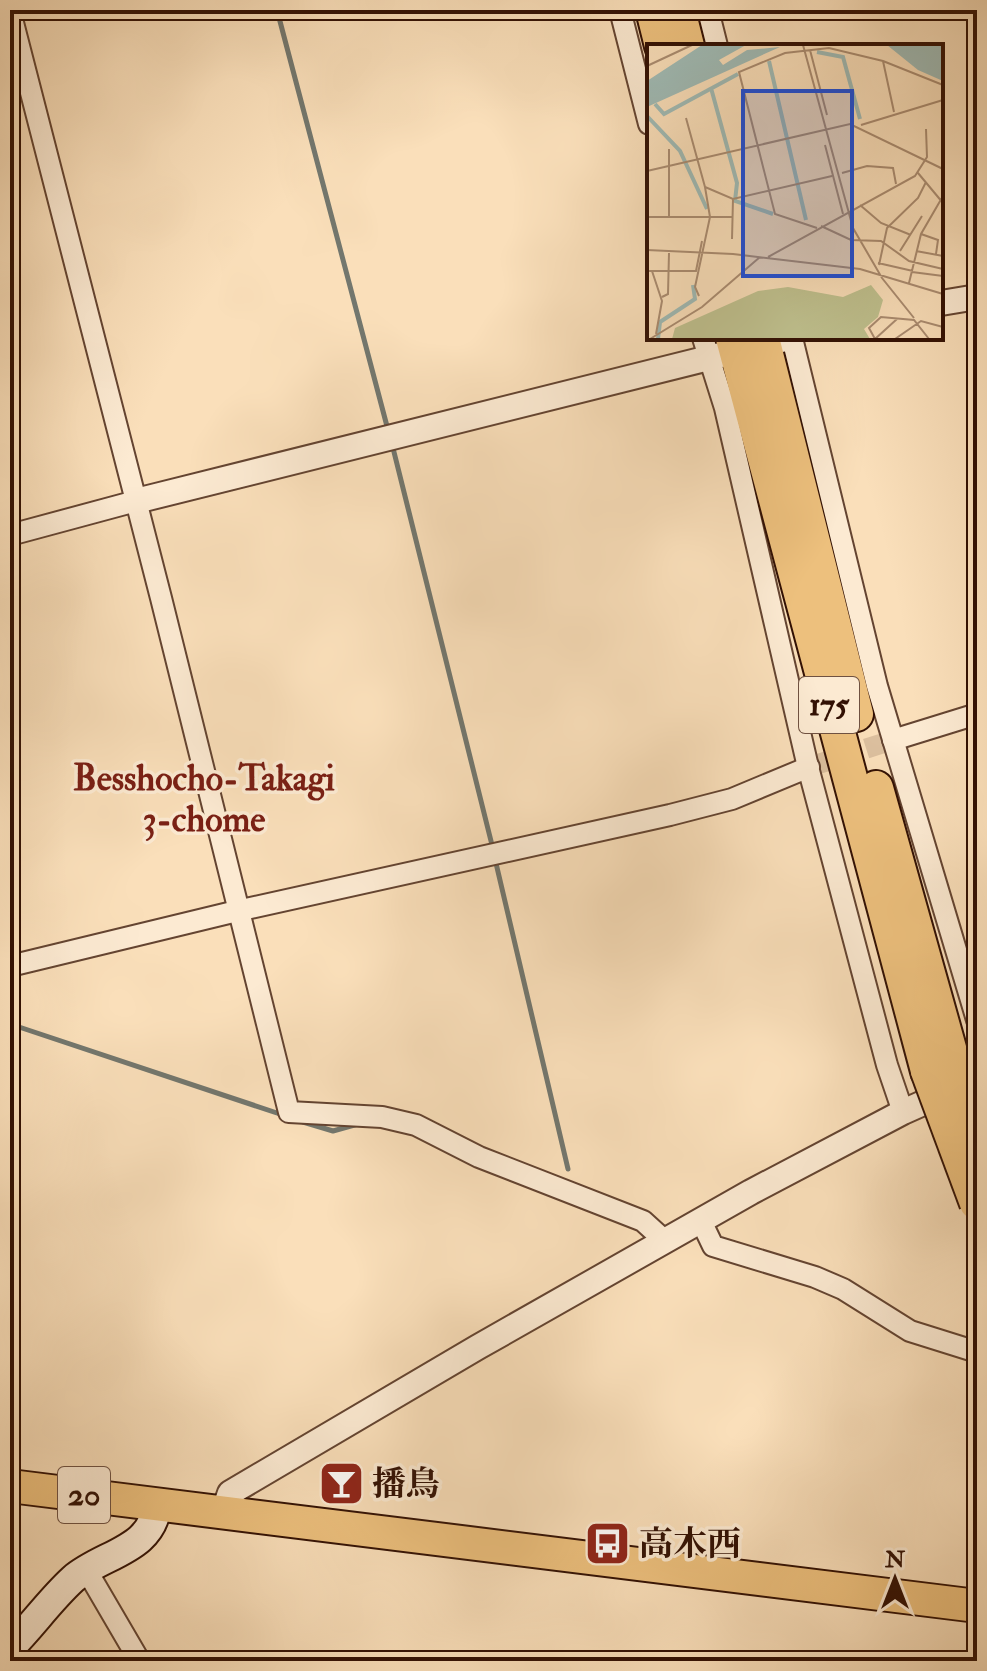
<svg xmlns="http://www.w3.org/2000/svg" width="987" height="1671" viewBox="0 0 987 1671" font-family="'IM FELL Double Pica','Noto Serif JP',serif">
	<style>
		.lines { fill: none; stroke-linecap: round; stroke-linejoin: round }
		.stream { stroke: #73776e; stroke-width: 5 }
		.minor-tunnel { stroke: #dcc09f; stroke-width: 20; stroke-dasharray: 20 10; stroke-linecap: butt }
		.minor-casing { stroke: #644431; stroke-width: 24 }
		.tertiary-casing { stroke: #644431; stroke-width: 28 }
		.secondary-casing { stroke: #321003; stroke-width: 32 }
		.primary-casing { stroke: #321003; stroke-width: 36 }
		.trunk-casing { stroke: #321003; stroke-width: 38 }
		.minor { stroke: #fcead2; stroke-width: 20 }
		.tertiary { stroke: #fcead2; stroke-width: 24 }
		.secondary { stroke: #fcead2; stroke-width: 28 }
		.primary { stroke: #edc07d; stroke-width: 32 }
		.trunk { stroke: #edc07d; stroke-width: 34 }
		.trunk-bridge-casing { stroke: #321003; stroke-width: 38; stroke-linecap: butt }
		.trunk-bridge { stroke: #edc07d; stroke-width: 34 }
		.labels { text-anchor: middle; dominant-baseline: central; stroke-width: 7; stroke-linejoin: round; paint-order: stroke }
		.shield { fill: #fcead2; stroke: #6f5141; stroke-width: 2 }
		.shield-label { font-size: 32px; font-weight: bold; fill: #321003 }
		.poi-label { font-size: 34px; font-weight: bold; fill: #321003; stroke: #fcead2; text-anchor: start }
		.neighbourhood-label { font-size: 36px; font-weight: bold; fill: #7a1f14; stroke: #fcead2 }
		.inset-river { fill: none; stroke: #9fbbb6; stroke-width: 4 }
		.inset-road { fill: none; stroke: #aa8c71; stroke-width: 2 }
		.view { fill: #1d4ed8; fill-opacity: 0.15; stroke: #1d4ed8; stroke-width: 4 }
		.inset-edge { fill: none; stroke: #321003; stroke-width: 4 }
	</style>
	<rect width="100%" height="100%" fill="#fadfba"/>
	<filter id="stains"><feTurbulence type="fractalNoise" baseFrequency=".0025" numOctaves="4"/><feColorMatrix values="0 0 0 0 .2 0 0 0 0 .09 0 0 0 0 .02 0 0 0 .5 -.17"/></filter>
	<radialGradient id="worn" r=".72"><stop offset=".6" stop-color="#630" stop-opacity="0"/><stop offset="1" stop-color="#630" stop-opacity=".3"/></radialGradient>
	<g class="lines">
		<g class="stream">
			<polyline points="277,10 388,430"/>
			<polyline points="392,444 493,849"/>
			<polyline points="495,859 568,1169"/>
			<polyline points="10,1024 286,1116"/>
			<polyline points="303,1122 333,1131 358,1124"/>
		</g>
		<polyline class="minor-tunnel" points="809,767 893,740"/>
		<defs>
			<g id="minor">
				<polyline points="620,10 649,124"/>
				<polyline points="708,10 717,46"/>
				<polyline points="10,11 161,598 289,1112 382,1117 416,1125 479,1157 643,1221 665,1241"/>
				<polyline points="703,338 725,408 808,767 887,1065 903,1112"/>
				<polyline points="792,338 877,686 977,1020"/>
				<polyline points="10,535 136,501"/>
				<polyline points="893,740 977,714"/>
				<polyline points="10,966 237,911 670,815 732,799 809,767"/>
				<polyline points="702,1223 713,1246 815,1277 843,1289 910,1331 977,1352"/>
				<polyline points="87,1571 139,1660"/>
			</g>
			<g id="tertiary">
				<polyline points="941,303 977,297"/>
				<polyline points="136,501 789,338"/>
				<polyline points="223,1513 230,1493 478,1347 751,1192 903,1112 950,1091"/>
			</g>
			<path id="secondary" d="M10,1648C32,1626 50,1600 73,1579C103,1553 153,1551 157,1504"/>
			<polyline id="primary" points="10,1486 977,1606"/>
			<g id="trunk">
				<polyline points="653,10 662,46"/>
				<polyline points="678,10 687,46"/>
				<polyline points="733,338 928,1071"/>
				<polyline points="762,338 856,714"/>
				<polyline points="876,788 952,1059"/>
			</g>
		</defs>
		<use href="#minor" class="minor-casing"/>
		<use href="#tertiary" class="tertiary-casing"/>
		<use href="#secondary" class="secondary-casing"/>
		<use href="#primary" class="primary-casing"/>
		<use href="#trunk" class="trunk-casing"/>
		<use href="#minor" class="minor"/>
		<use href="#tertiary" class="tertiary"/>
		<use href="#secondary" class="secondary"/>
		<use href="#primary" class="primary"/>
		<use href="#trunk" class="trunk"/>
		<defs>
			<g id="trunk-bridge">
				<polyline points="952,1059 977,1129"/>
				<polyline points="928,1071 977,1203"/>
			</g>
		</defs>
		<use href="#trunk-bridge" class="trunk-bridge-casing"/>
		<use href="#trunk-bridge" class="trunk-bridge"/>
	</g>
	<defs>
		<symbol id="bar-square" viewBox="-11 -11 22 22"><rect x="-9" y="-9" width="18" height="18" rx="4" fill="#8f2418" stroke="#fcead2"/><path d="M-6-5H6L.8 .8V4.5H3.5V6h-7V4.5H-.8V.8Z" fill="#fff"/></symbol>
		<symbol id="bus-square" viewBox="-11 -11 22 22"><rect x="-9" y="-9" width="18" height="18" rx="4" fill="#8f2418" stroke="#fcead2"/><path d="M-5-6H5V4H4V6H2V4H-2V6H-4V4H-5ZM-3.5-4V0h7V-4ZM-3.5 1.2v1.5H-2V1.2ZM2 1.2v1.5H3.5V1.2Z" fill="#fff"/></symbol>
	</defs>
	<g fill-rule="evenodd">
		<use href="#bar-square" x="316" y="1458" width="51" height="51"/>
		<use href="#bus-square" x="582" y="1518" width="51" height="51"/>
	</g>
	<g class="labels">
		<g class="shield">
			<rect x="799" y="677" width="60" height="56" rx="6"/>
			<rect x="58" y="1467" width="52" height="56" rx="6"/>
		</g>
		<g class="shield-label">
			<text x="829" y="705">175</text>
			<text x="84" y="1495">20</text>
		</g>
		<g class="poi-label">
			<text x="372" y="1484">播鳥</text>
			<text x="639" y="1544">高木西</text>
		</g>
		<g class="neighbourhood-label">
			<text x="204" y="778">Besshocho-Takagi<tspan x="204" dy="41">3-chome</tspan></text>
		</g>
	</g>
	<g transform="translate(647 44)">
		<rect width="296" height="296" fill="#fadfba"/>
		<path d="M224,241L236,256L231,273L217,285L223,295H25L28,284L111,247L141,243L196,253Z" fill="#bfc18f"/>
		<path d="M55,1H99L72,16L76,21L100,6L133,3L0,63V37ZM240,1H294L296,37L271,26Z" fill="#9fbbb6"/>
		<path class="inset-river" d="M170,8L196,13L213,75M122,17L159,176M64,44L90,139L88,157L126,170M8,60L17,70L91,30M0,72L33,107L60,165M11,295L13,278L48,255L46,241"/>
		<path class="inset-road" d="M156,1L206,184L235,234L267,274M163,6L180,71M236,17L247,68M0,22L45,1M39,74L58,143L86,155L185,132M214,81L296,56M178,101L196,170M22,105V173M0,127L203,80L296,125M195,129L220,122L246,124L249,140M271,129L296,159M213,161L234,179L264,191M0,173H86M174,182L204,196L234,197L262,217L296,225M170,184L128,170L92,28L138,9L182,4L236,17L296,41M274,190L291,196L289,210M85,195L86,155M0,206L86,210L213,225L296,250M253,207L275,172M269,207L296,212M121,213L268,132L280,113L279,85M231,219L266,227M232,221L240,184L271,154L279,138M0,227H49L55,197M5,227L15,257L9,290M265,228L296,232M262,239L274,190L296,152M52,252L48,243L63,173L58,143M15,253L21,250L22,209M3,295L55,263L113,213M228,295L222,284L234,273L267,276L282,295M228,295L250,275M248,295L274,277L296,283"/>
		<path class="view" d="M96,47H205V232H96Z"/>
		<rect width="296" height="296" class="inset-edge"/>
	</g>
	<rect width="987" height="1671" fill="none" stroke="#fadfba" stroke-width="40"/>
	<rect x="12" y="12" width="963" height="1647" fill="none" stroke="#321003" stroke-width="4"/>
	<rect x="20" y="20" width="947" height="1631" fill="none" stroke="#321003" stroke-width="2"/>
	<g transform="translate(895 1579)" stroke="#fcead2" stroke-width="6" paint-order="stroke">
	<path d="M0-6L14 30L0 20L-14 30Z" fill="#321003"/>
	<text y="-12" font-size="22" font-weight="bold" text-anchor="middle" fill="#321003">N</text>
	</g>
	<rect width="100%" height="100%" filter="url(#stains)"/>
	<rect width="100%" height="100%" fill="url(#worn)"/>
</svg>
